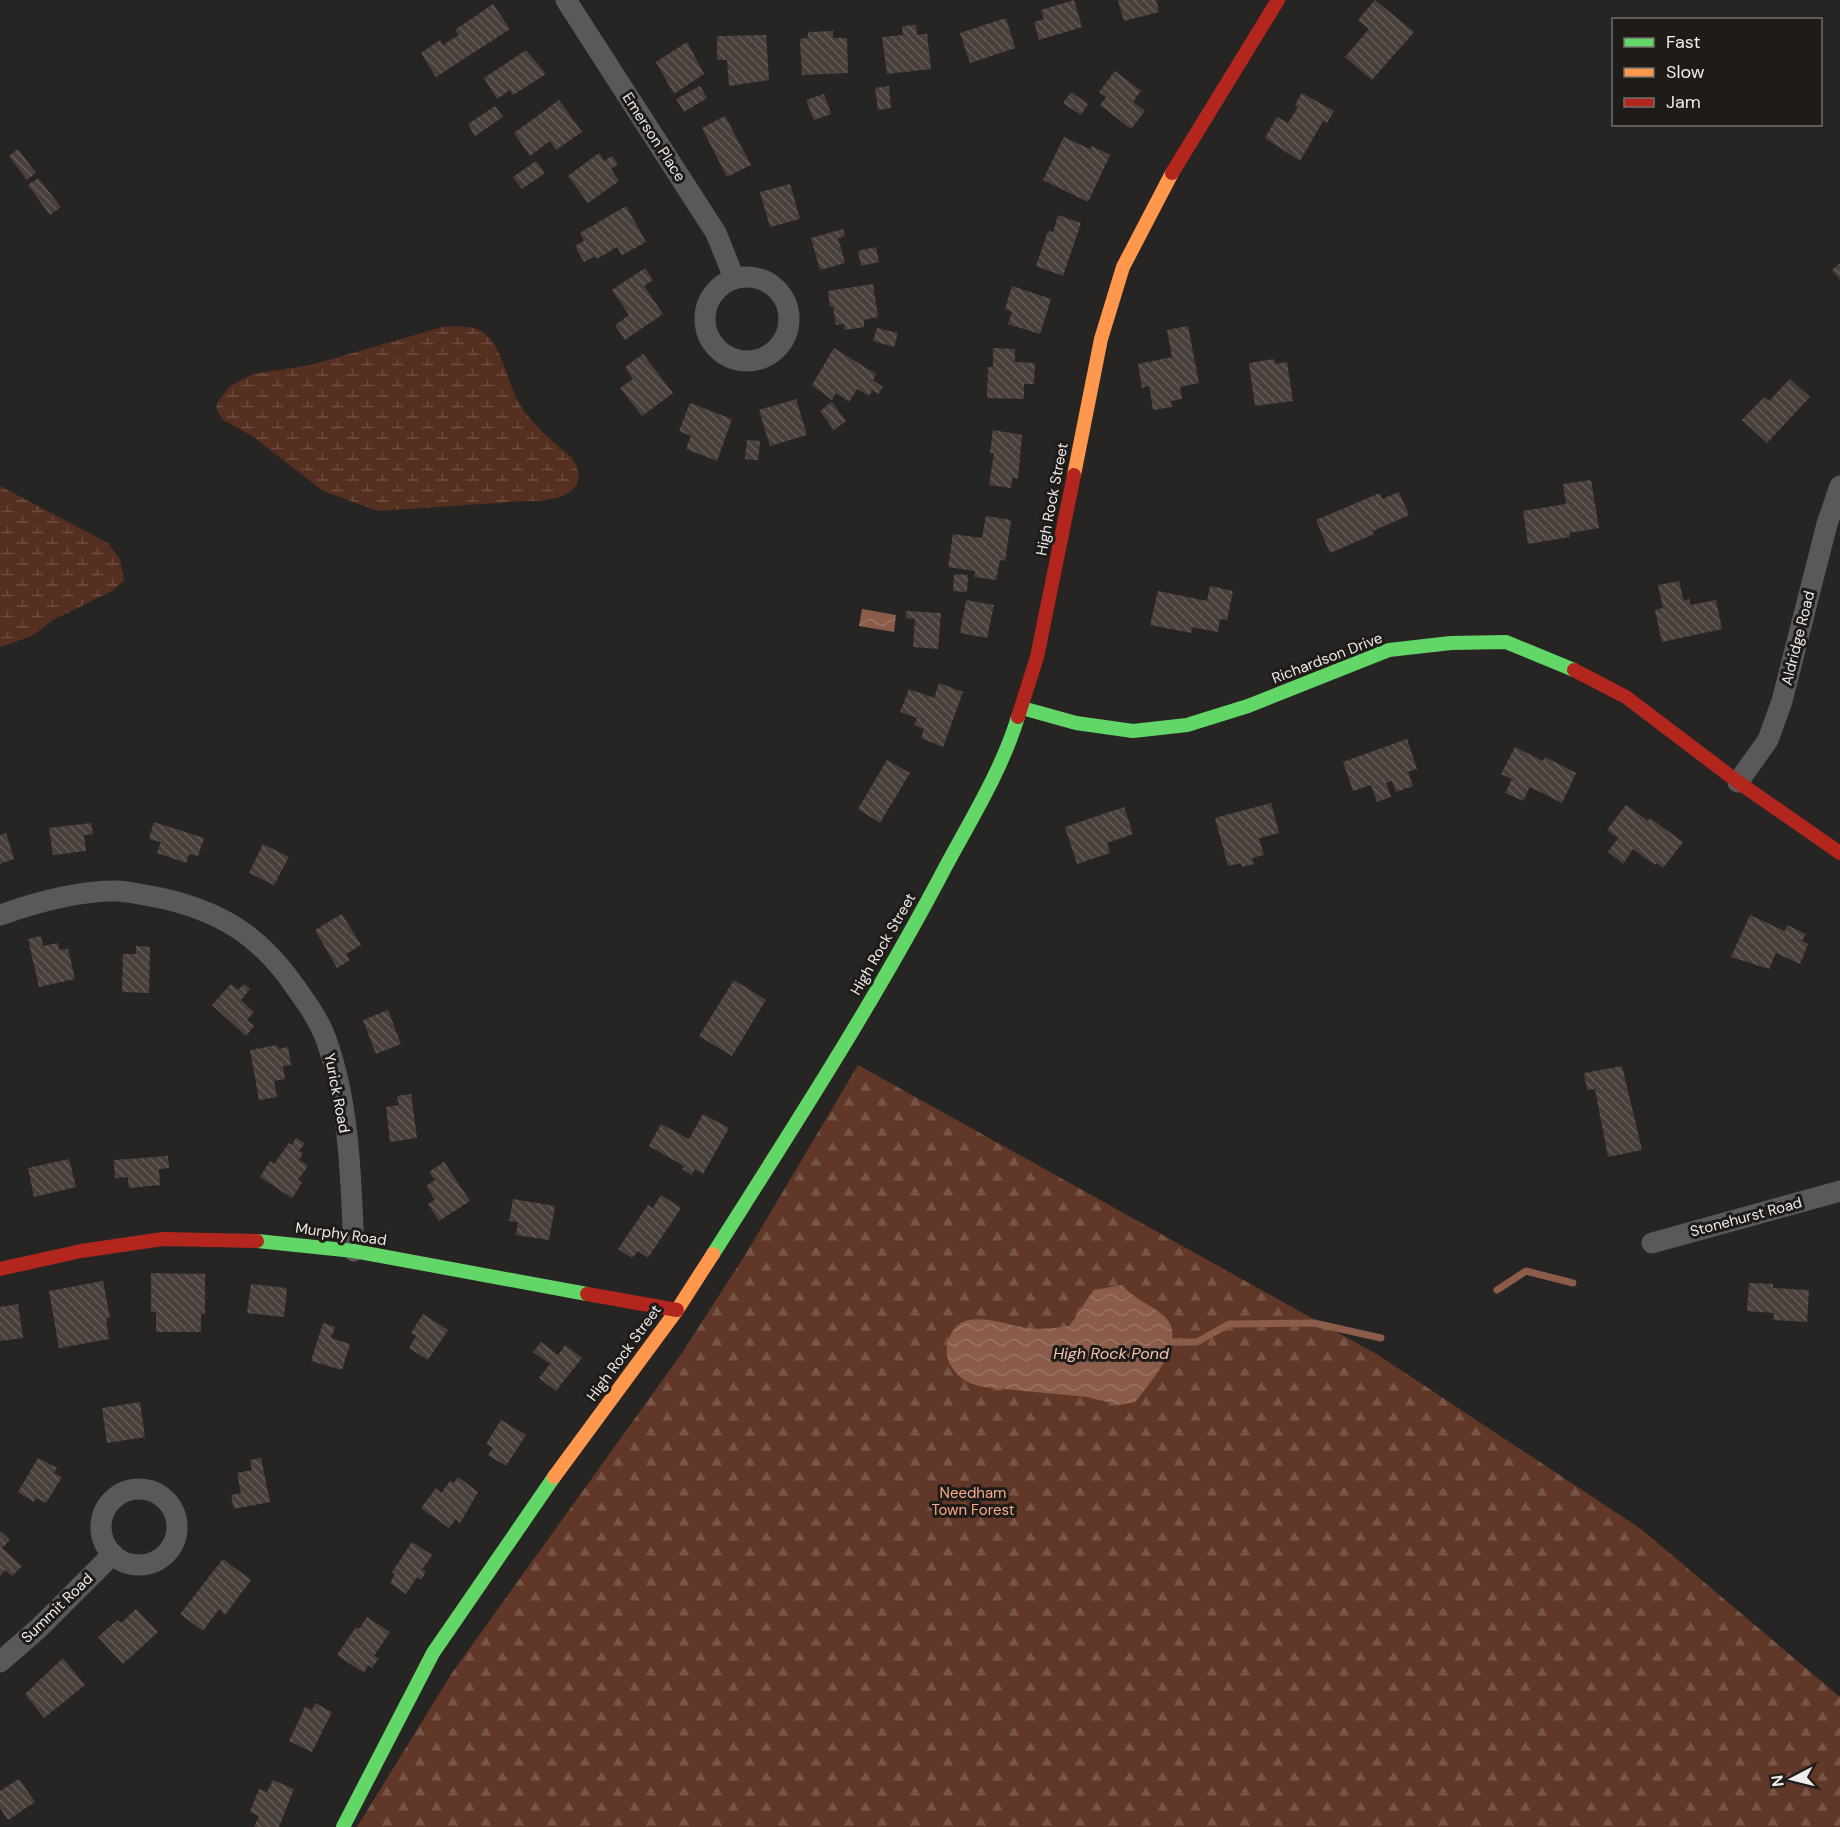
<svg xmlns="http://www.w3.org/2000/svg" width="1840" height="1827" viewBox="0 0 1840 1827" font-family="'DM Sans',sans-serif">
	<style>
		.forest { fill: url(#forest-firs) }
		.wetland { fill: url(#wetland-marsh) }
		.water { fill: url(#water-waves) }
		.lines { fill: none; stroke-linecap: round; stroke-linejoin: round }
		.stream { stroke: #8a5c49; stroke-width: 7 }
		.building { fill: url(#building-back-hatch) }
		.street { stroke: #5a5959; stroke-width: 21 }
		.fast { stroke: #63d668; stroke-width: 14 }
		.slow { stroke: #ff974d; stroke-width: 14 }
		.jam { stroke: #b3261e; stroke-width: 14 }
		.labels { text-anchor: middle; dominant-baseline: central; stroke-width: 6; stroke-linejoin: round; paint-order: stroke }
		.street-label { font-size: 15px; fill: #eeeceb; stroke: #1f1b19 }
		.park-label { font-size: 15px; fill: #f8aa8a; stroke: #1f1b19 }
		.water-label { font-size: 16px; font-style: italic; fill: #f6c6b2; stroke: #1f1b19 }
	</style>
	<defs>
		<pattern id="forest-firs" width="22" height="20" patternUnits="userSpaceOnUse" patternTransform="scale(1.5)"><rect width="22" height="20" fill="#613827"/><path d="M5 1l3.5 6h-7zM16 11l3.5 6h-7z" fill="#785546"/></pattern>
		<pattern id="wetland-marsh" width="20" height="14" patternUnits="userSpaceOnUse" patternTransform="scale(1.5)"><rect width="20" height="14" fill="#552f1f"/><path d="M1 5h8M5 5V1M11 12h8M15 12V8" fill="none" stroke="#6e4d40"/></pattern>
		<pattern id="water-waves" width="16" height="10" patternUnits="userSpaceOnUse" patternTransform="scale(1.5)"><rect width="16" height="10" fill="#8a5c49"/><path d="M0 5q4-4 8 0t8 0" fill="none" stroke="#9b7463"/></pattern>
		<pattern id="building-back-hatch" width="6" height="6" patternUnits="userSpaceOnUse" patternTransform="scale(1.5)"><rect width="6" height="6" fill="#493f3b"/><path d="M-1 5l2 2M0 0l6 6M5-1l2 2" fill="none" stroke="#645b58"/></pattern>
	</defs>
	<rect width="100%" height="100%" fill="#272524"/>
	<polygon class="forest" points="858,1065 1378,1355 1641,1529 1840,1697 1840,1827 357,1827 452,1673 682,1353 747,1252"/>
	<g class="wetland">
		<path d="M446,326C455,327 466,326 474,328C503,337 506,383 520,405C533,426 554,442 572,458C595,495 551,502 524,501L378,511L323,491L252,436L223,420L216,408L219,400L230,386L253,374L311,365Z"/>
		<polygon points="0,486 108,543 120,559 124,580 112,591 53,620 32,636 0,647"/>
	</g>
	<g class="water">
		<polygon points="862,609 896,615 894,632 859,626"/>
		<path d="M1122,1285C1134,1299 1150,1304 1164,1316C1190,1339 1149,1384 1135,1402L1119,1405L1087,1397L983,1387C970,1384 961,1380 953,1369C947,1361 945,1352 948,1342C958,1304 1001,1324 1027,1328C1040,1330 1056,1328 1069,1326C1079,1314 1084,1302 1094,1290Z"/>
	</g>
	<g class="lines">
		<g class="stream">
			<polyline points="1497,1290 1526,1271 1573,1283"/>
			<polyline points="1171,1342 1197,1342 1229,1324 1314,1323 1381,1338"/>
		</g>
	</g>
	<g class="building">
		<polygon points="1074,0 1082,27 1039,40 1034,22 1044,19 1041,10"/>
		<polygon points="1118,0 1156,0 1159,12 1124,21"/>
		<polygon points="1375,0 1414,32 1372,80 1345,57 1369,29 1358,20"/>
		<polygon points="493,4 510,29 436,77 421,53 440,40 443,45 459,35 455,30"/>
		<polygon points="1006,18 1015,48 970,63 960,33"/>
		<polygon points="916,25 917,35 927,34 931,69 887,74 882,37 903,35 902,26"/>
		<polygon points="833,31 833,38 847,38 848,73 802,75 800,39 808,38 808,32"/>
		<polygon points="766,35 769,80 729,86 727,60 717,60 717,36"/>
		<polygon points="687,42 704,74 674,94 656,62"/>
		<polygon points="526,50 546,74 513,95 510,90 497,99 484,78"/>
		<polygon points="1115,71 1141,91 1133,102 1145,111 1131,129 1100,105 1106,97 1099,92"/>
		<polygon points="700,86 707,98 684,112 676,99"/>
		<polygon points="889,86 891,108 878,110 875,88"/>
		<polygon points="1071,92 1088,104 1081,115 1063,103"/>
		<polygon points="1302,93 1334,111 1327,123 1323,121 1300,161 1265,138 1277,117 1288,123 1298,107 1295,105"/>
		<polygon points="824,94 831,114 814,120 806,100"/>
		<polygon points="559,100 582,132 556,150 550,141 530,156 514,133"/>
		<polygon points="495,106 503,117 475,136 468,124"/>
		<polygon points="725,116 751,165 727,177 702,128"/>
		<polygon points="1064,137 1090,149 1092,146 1110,155 1088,202 1043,180"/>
		<polygon points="18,149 36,173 27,180 9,156"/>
		<polygon points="599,153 604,161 612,156 618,164 611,169 619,181 588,203 568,176"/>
		<polygon points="536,161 545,173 522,189 513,177"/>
		<polygon points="38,178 61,207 50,215 28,185"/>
		<polygon points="790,184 800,219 770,227 760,192"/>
		<polygon points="626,206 646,242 622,255 617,247 597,259 595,256 584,262 575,246 584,241 580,233"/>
		<polygon points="1058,215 1081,223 1063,276 1036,266 1048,231 1053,232"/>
		<polygon points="843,229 845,236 838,238 845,263 820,270 811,238"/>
		<polygon points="876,247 879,262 861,266 858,251"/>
		<polygon points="1840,263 1840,280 1832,270"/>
		<polygon points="645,268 653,280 644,286 663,314 625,340 615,325 629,315 612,290"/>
		<polygon points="873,284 878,317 864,320 864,327 845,330 844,324 836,325 833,306 830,307 828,291"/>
		<polygon points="1012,286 1051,299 1040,334 1008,324 1012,312 1005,309"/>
		<polygon points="1188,326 1199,383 1180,387 1182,399 1171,401 1172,407 1153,410 1149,386 1142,388 1138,364 1172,357 1167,330"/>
		<polygon points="877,328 898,333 894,347 873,341"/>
		<polygon points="834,348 876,374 873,380 883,387 878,394 872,390 869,396 857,389 849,402 836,393 832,400 812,385"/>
		<polygon points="993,348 1015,349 1015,362 1035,363 1034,384 1024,384 1024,399 987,398 988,367 993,367"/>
		<polygon points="643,354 673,393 642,416 620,388 633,379 625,367"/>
		<polygon points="1274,359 1275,364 1287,362 1293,401 1255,406 1249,363"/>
		<polygon points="1790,379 1810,397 1767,443 1742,420 1764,397 1769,401"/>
		<polygon points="796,399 807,435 770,446 759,410"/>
		<polygon points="832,402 846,421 834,430 820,411"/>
		<polygon points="690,403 732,419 717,461 686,449 691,436 679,431"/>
		<polygon points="993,430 1022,435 1018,479 1012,478 1011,488 989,485 994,453 990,453"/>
		<polygon points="747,440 760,441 758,460 745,459"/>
		<polygon points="1591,480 1599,528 1569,533 1570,537 1528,544 1523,511 1566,504 1563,484"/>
		<polygon points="1399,492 1409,515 1373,531 1374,534 1330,553 1316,520 1380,493 1382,499"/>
		<polygon points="986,516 1011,520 1005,561 1000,560 996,580 974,577 975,571 948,567 953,534 982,538"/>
		<polygon points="954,574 968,575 967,592 953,591"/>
		<polygon points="1679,581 1684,601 1689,599 1691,605 1716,600 1722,629 1662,642 1655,610 1663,608 1658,585"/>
		<polygon points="1210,586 1233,591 1227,620 1220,619 1218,632 1192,627 1191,633 1150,625 1158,591 1207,601"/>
		<polygon points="966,600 994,605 987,638 960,633"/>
		<polygon points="906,611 941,613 938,649 913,647 915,619 906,618"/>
		<polygon points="939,683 963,692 943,747 921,738 924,729 914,725 917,718 900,712 909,689 934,698"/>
		<polygon points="1407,739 1417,769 1408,772 1413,786 1396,792 1392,781 1386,783 1391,797 1377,802 1371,785 1353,791 1343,762"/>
		<polygon points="1515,747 1543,761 1545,757 1576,773 1562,803 1530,787 1523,801 1505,793 1512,779 1501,774"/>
		<polygon points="887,760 910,773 880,823 858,809"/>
		<polygon points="1271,803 1279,833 1259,838 1264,855 1252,858 1254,864 1242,867 1241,863 1228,866 1215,818"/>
		<polygon points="1626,805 1648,821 1650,818 1683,842 1663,868 1657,863 1655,865 1633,849 1623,864 1608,852 1618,838 1607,830"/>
		<polygon points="1124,807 1133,834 1107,843 1110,853 1077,864 1065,827"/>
		<polygon points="154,822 204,838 198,856 189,854 186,863 157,853 161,842 149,839"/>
		<polygon points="91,823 93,834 84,835 86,851 53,855 49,828"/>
		<polygon points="6,833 14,859 0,864 0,835"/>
		<polygon points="263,844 289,857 274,885 249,873"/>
		<polygon points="342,914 361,945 346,954 350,960 337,968 315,930"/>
		<polygon points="1750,915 1785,931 1787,925 1806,934 1802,941 1808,944 1800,964 1776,953 1769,969 1731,957"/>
		<polygon points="41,936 43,946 58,943 59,950 68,949 75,979 39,987 28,939"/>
		<polygon points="136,946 150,947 149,993 122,992 123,954 136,954"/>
		<polygon points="734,980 766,1000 732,1056 699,1036"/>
		<polygon points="231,984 238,990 244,984 250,989 241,1000 254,1012 247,1020 254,1026 246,1036 212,1005"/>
		<polygon points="388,1010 401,1044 376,1054 363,1020"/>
		<polygon points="277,1045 278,1049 288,1047 291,1065 283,1066 285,1079 274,1081 277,1097 259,1100 250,1050"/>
		<polygon points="1622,1066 1642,1150 1608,1157 1595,1089 1587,1090 1584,1073"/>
		<polygon points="411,1094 417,1138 390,1142 386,1107 399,1105 397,1096"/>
		<polygon points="703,1114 729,1128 703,1174 695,1169 692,1175 682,1169 684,1166 649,1146 661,1124 689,1139"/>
		<polygon points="296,1138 305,1143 299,1151 303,1153 299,1160 308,1166 298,1180 302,1183 292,1198 260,1177 270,1161 274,1164 289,1143 292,1145"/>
		<polygon points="168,1156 169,1168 159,1169 160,1185 129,1188 128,1177 115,1178 114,1160"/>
		<polygon points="69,1159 76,1187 34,1197 28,1168"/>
		<polygon points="444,1162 470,1201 439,1221 428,1204 435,1200 426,1186 435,1180 429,1172"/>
		<polygon points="661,1195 681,1208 648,1258 638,1251 632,1258 618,1249 648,1205 653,1208"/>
		<polygon points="513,1199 555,1206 549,1240 516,1235 518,1222 509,1221"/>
		<polygon points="151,1273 205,1274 205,1314 201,1314 201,1332 156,1332 156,1312 151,1312"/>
		<polygon points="103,1281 110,1318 106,1318 109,1339 59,1348 49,1291"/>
		<polygon points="1749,1283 1773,1284 1773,1288 1809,1290 1807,1322 1773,1320 1774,1313 1747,1311"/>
		<polygon points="251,1284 287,1288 284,1317 247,1313"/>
		<polygon points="18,1304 23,1338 0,1341 0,1307"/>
		<polygon points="423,1314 448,1330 428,1360 409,1348 416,1336 411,1333"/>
		<polygon points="323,1323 335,1327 331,1338 350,1344 342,1370 311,1361"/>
		<polygon points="541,1342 558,1355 565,1345 582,1358 556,1391 539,1378 550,1364 533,1352"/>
		<polygon points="140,1402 145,1437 107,1443 102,1408"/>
		<polygon points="501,1420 526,1435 506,1466 488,1455 493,1448 486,1444"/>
		<polygon points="38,1458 57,1468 54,1473 62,1477 46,1503 36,1498 34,1502 18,1492"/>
		<polygon points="261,1458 270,1502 234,1509 231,1495 241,1493 237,1473 252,1470 250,1460"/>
		<polygon points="458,1477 478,1492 460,1523 456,1519 449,1528 421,1508 436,1488 441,1493 450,1481 454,1483"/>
		<polygon points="0,1531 10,1540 2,1548 22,1566 12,1576 5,1570 0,1576"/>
		<polygon points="412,1542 432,1555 422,1570 426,1572 421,1580 417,1577 406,1594 390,1583 395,1574 392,1572"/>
		<polygon points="223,1559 251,1580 225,1615 219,1609 203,1631 180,1614"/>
		<polygon points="136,1609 158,1632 123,1664 98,1637 117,1620 121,1623"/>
		<polygon points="367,1617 390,1632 374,1656 379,1658 372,1668 368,1665 364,1673 337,1655 356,1627 359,1629"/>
		<polygon points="63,1658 85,1685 44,1718 25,1694"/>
		<polygon points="315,1703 332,1712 312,1752 289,1741 305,1707 312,1710"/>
		<polygon points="19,1779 35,1802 8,1820 0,1808 0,1791"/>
		<polygon points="273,1780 294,1789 279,1827 254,1827 259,1816 250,1812 259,1789 267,1792"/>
	</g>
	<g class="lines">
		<g class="street">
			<polyline points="566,0 716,233 734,278"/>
			<circle cx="747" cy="319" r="42"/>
			<polyline points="1738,782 1768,740 1782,701 1827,524 1840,486"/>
			<path d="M0,915C37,902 76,891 115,891C129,891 143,895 156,897C219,910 260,935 296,988C308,1005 319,1020 326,1039C350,1106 351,1181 354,1251"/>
			<polyline points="1652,1243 1840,1191"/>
			<circle cx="139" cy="1527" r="38"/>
			<polyline points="0,1662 39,1628 113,1554"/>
		</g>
		<g class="fast">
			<polyline points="1022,708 1076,723 1133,731 1187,725 1248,706 1389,650 1451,643 1506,642 1574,670"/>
			<polyline points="257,1241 354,1251 587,1294"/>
			<path d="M713,1254C794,1126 877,998 947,864C973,816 1002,769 1018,717"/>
			<polyline points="343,1827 433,1653 554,1477"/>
		</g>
		<g class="slow">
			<polyline points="1074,475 1101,339 1123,267 1172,173"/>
			<polyline points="554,1477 677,1310 713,1254"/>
		</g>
		<g class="jam">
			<polyline points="1172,173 1278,0"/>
			<polyline points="1574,670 1626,697 1738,782 1840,853"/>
			<polyline points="1018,717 1037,657 1074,475"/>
			<polyline points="0,1269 81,1251 163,1239 257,1241"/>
			<polyline points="587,1294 677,1310"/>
		</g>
	</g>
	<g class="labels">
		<g class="street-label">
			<text transform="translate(654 137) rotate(57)">Emerson Place</text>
			<text transform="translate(1052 499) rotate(-79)">High Rock Street</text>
			<text transform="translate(1798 638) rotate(-76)">Aldridge Road</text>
			<text transform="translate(1327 658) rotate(-21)">Richardson Drive</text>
			<text transform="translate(883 944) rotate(-60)">High Rock Street</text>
			<text transform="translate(337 1093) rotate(79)">Yurick Road</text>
			<text transform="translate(1746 1217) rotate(-15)">Stonehurst Road</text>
			<text transform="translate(341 1234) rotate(8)">Murphy Road</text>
			<text transform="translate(624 1353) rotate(-54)">High Rock Street</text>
			<text transform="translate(57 1608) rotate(-44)">Summit Road</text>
		</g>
		<g class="park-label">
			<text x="973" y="1493">Needham<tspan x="973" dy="17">Town Forest</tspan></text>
		</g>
		<g class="water-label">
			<text x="1111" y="1353">High Rock Pond</text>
		</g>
	</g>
	<rect x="1612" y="18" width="210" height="108" fill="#1f1b19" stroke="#726f6d" stroke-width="1.5"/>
	<rect x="1624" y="38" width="30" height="9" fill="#63d668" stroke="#726f6d" stroke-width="1.5"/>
	<text x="1666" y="48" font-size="18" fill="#eeeceb">Fast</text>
	<rect x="1624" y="68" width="30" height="9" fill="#ff974d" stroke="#726f6d" stroke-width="1.5"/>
	<text x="1666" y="78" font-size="18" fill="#eeeceb">Slow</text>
	<rect x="1624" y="98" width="30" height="9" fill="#b3261e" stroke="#726f6d" stroke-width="1.5"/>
	<text x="1666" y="108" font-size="18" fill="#eeeceb">Jam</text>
	<g transform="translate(1792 1779) rotate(263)" stroke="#1f1b19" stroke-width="4.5" paint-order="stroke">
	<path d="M0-4.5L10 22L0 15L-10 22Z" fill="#eeeceb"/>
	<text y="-9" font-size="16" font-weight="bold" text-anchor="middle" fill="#eeeceb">N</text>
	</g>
</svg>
